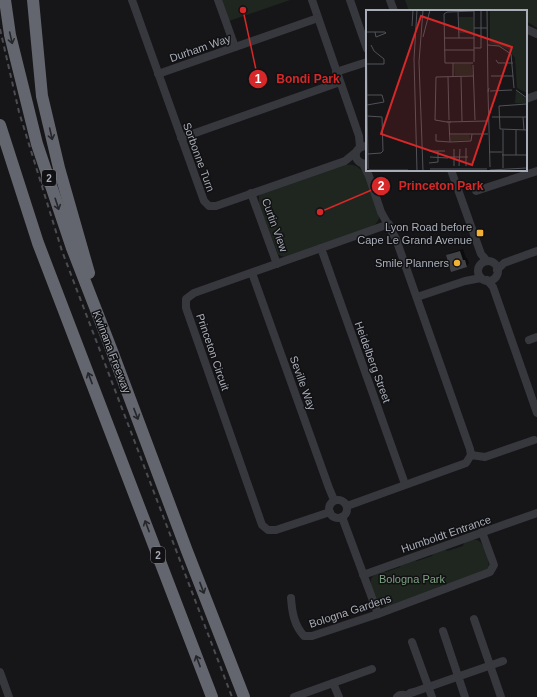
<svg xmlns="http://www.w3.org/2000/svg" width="537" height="697" viewBox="0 0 537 697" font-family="Helvetica,sans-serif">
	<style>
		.green { fill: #1e261f }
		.shadow { fill: #0007 }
		.building { fill: #404145 }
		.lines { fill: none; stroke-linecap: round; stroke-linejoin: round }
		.minor { stroke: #37383d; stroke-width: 8 }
		.highway { stroke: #63666e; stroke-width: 12 }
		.rail { stroke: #4a4c52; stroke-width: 2; stroke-dasharray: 5 4; stroke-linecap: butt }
		.oneway { stroke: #26262a }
		.poi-dot { fill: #f2b134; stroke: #111113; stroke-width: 1.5 }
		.labels { text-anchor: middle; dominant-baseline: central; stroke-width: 3; stroke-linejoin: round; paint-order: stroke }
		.shield { fill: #111113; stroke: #7b7e86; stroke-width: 1 }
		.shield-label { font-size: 10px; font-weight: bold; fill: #a8adb8 }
		.street-label { font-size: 11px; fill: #a8adb8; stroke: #111113 }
		.poi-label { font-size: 11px; fill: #a8adb8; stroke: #111113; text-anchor: end }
		.park-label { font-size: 11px; fill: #7fa381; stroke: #111113 }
		.inset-road { fill: none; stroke: #505258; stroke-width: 1 }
		.view { fill: #d62828; fill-opacity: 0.15; stroke: #d62828; stroke-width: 2 }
		.inset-edge { fill: none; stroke: #a8adb8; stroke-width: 2 }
		.leader { fill: none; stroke: #d62828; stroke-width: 1.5 }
		.callout-dot { fill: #d62828; stroke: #111113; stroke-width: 1.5 }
		.mark-label { font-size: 12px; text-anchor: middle; font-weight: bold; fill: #fff }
		.callout-label { font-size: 12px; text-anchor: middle; font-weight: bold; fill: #d62828; stroke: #111113; stroke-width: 3; stroke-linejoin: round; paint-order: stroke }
	</style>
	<rect width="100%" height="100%" fill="#161618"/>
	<g class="green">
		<polygon points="222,0 290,0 229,21"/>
		<polygon points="405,0 537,0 537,28 526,21 526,11 409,11"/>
		<path d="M343,165C347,165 352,164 356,166C369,173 375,202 380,215C379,220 377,223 373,226L285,257L281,256L278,254L259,205V196L261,193Z"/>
		<path d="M469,540C473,540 476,539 479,541C485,545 489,561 489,567L485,571L388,606C387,606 383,607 382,606C375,604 368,583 372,577C375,574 380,572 384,571L386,572L400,567L401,564L414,560L417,561L432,556L433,553L445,549L447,551L463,546L464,543Z"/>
	</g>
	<polygon class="shadow" points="463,249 466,258 467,258 469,263 467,266 452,271 447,255 450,253"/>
	<polygon class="building" points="460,251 463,260 465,260 467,267 451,272 446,255"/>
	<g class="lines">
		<g class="minor">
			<polyline points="132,0 204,201 209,206 216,206 345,161 356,152"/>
			<polyline points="218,0 235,47"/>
			<polyline points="312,0 359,136 360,147"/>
			<polyline points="350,0 367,49"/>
			<polyline points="390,0 394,11"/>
			<polyline points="526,29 537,34"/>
			<polyline points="336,72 367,62"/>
			<polyline points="158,74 318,18"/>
			<polyline points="526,99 537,95"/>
			<polyline points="181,138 340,82"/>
			<path d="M367,146C352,146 352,164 367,164"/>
			<polyline points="451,170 481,254 487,261"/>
			<polyline points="476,191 537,171"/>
			<polyline points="251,193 277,264"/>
			<polyline points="321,248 405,484"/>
			<circle cx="488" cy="271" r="10"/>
			<polyline points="497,270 504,263 537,251"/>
			<polyline points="252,273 329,488 334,500"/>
			<polyline points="487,280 493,287 537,413"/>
			<polyline points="417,297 465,281 481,278"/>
			<polyline points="529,340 537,337"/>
			<polyline points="471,455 485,457 534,440"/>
			<circle cx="338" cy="509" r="9"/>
			<polyline points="347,506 466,463 471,455 470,449 396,239 381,212 369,176 363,164"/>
			<polyline points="330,512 276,530 268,530 262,525 186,308 186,299 194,293 389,224"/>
			<polyline points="342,517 378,614"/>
			<polyline points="363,575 537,513"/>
			<path d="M291,598C292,612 294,625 304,636H312L378,614L490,572L494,565L482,532"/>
			<polyline points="474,619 501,697"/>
			<polyline points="443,631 465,697"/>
			<polyline points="412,642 432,697"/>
			<polyline points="0,672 9,697"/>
			<polyline points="333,683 339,697"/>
			<polyline points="407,696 410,693 414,692 503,661"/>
			<polyline points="294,697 372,669"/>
			<path d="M397,697C400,694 405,694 408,697"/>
		</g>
		<g class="highway">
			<polyline points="5,0 10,35 37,144 72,248 112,351 187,551 244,697"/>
			<polyline points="33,0 42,96 59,168 89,273"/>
			<polyline points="0,125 38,243 212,697"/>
		</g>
		<polyline class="rail" points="0,29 19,112 62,251 232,697"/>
	</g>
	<defs><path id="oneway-shaft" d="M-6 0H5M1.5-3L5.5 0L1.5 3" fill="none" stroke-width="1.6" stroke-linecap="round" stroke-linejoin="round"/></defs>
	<g class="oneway">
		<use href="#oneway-shaft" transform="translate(11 38) rotate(77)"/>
		<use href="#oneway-shaft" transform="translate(51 134) rotate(77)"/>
		<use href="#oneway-shaft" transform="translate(57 204) rotate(72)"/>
		<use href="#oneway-shaft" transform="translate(90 378) rotate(-111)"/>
		<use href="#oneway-shaft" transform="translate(136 414) rotate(69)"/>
		<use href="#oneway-shaft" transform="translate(147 526) rotate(-111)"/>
		<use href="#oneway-shaft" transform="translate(202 588) rotate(69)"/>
		<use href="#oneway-shaft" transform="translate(198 661) rotate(-111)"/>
	</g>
	<g class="poi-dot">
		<rect x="476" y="229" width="8" height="8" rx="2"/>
		<circle cx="457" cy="263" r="4"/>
	</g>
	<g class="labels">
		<g class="shield">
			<rect x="42" y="170" width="14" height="16" rx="3"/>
			<rect x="151" y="547" width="14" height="16" rx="3"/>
		</g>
		<g class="shield-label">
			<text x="49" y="178">2</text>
			<text x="158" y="555">2</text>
		</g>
		<g class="street-label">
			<text transform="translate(200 48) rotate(-19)">Durham Way</text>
			<text transform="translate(199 157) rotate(70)">Sorbonne Turn</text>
			<text transform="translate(275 225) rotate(70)">Curtin View</text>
			<text transform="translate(112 352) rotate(69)">Kwinana Freeway</text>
			<text transform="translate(213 352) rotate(71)">Princeton Circuit</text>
			<text transform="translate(373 362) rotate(70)">Heidelberg Street</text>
			<text transform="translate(303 383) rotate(70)">Seville Way</text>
			<text transform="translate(446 534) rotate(-19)">Humboldt Entrance</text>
			<text transform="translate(350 611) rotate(-18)">Bologna Gardens</text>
		</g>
		<g class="poi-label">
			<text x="472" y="227">Lyon Road before<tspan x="472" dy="13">Cape Le Grand Avenue</tspan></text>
			<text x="449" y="263">Smile Planners</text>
		</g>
		<g class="park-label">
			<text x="412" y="579">Bologna Park</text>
		</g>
	</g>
	<g transform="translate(366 10)">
		<rect width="161" height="161" fill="#161618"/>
		<path d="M124,0H161V83L151,78L149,48L142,39L124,33ZM93,7H107V23H93ZM88,54H105L107,65L89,66ZM150,81L161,89V94L149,93ZM85,125H103L105,130L85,131Z" fill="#1e261f"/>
		<path class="inset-road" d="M0,0L2,159M51,0L48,49L51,161M121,0L122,82L123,78M92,1L93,28M46,16L47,0M108,18H121M1,22H19L20,23L10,27L9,22M57,27L64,0M78,28H108M122,35L133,36L145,44L148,78M108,38H115V0M78,40H108M130,50L132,53H147M108,52V1M87,53V67M107,53H79L78,4L81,2L108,1M1,54H18V49L8,41L5,35M107,55L109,110M125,66H147M82,67L83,110M95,67L96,111M150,80L161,88M124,81L146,80M122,82L124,157M161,94L133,96L134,119L161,120M1,95L18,92L16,85H1M1,106L16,107L17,141L15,143L2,144M126,107H161M157,107L158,120M81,112L69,110L70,67L108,66M85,112H81L120,111M83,113L84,132M137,120V158M150,120V145M70,124V131L84,132L105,131L106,124M83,124H122M100,138V156M88,139V156M63,141H79M123,142H136M136,145H161M64,147L82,148M84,147H102M63,153L72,152V141M93,156L94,139M64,159H121M3,160H42M124,160L161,158M57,161L53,52L57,0"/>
		<path class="view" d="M55,6L146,37L106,155L15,124Z"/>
		<rect width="161" height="161" class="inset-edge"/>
	</g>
	<path class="leader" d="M243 10L258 79M320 212L381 186"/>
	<g class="callout-dot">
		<circle cx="243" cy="10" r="4"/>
		<circle cx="320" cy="212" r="4"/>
		<circle cx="258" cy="79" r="10"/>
		<circle cx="381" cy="186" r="10"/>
	</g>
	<g class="mark-label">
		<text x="258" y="83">1</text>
		<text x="381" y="190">2</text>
	</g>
	<g class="callout-label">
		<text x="308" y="83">Bondi Park</text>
		<text x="441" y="190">Princeton Park</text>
	</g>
</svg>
